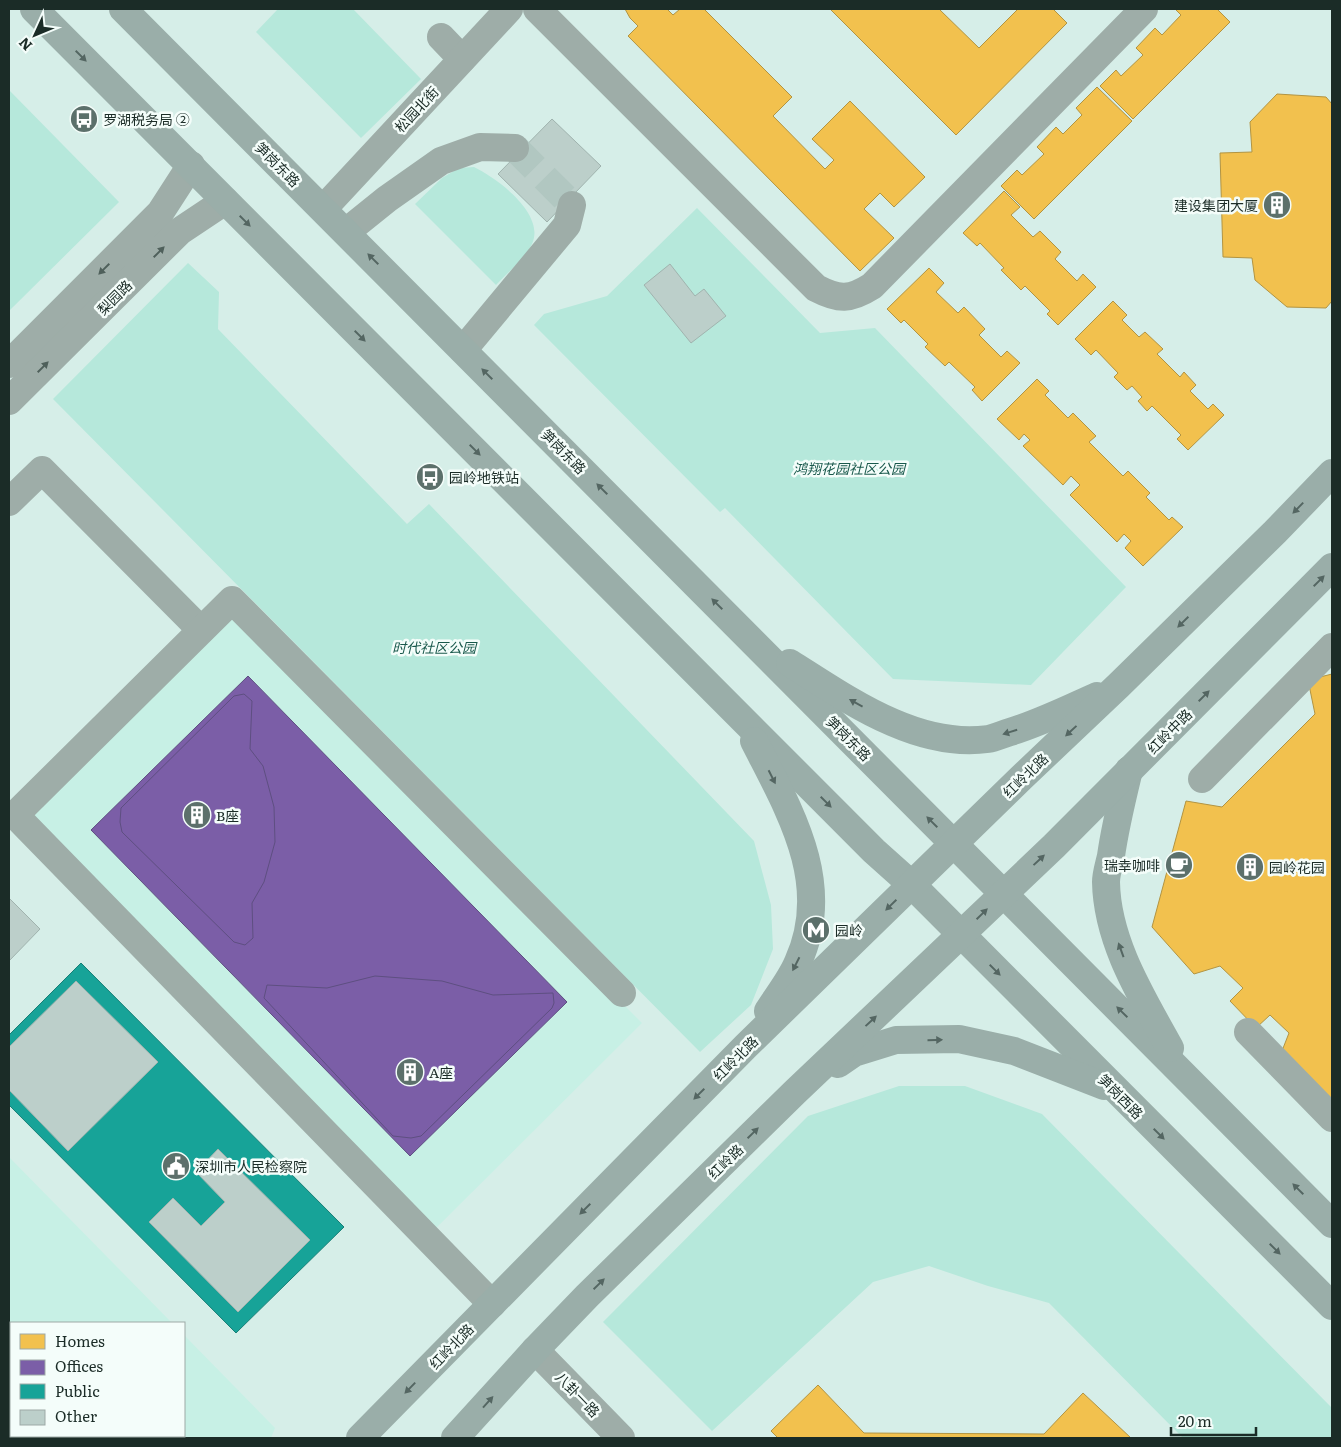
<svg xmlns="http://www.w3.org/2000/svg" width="1341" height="1447" viewBox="0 0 1341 1447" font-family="Literata,'Noto Sans SC',serif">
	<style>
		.built { fill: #c7f0e5 }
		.green { fill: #b6e8db }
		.homes { fill: #f2c14e; stroke: #b29442 }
		.offices { fill: #7b5ea7; stroke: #5e4f81 }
		.public { fill: #17a398; stroke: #187f76 }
		.building { fill: #bccfca; stroke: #a0b3ae }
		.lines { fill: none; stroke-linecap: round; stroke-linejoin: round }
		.minor-tunnel { stroke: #b1c7c1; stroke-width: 28; stroke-dasharray: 28 14; stroke-linecap: butt }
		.minor { stroke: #9eada8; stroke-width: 28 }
		.major { stroke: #9aaea9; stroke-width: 28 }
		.oneway { fill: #546662 }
		.oneway2 { fill: #4f605b }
		.labels { text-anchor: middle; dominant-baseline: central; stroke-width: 5; stroke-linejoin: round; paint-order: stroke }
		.street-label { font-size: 14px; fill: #1b2c27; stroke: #f4fdfa }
		.poi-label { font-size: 14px; fill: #1b2c27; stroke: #f4fdfa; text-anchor: start }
		.park-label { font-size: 14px; font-style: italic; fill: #19594c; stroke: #f4fdfa }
	</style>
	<rect width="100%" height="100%" fill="#d6eee8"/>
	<g class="built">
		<polygon points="234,615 642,1023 423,1241 16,833"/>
		<polygon points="9,1157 172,1323 11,1323 11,1436 184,1436 184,1335 275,1428 271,1438 9,1438"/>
	</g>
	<g class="green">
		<polygon points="278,9 353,9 421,79 361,138 256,32"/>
		<polygon points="9,90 119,202 9,311"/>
		<path d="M474,167C497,178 546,214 532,244C524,260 508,272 496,285L415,204L442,178L459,168Z"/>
		<polygon points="697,208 820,333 875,328 1126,587 1031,685 893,679 725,508 720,512 534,325 544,314 607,296"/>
		<polygon points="188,263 219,292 218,329 407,524 429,504 754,841 771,905 773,949 751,1005 700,1052 53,399"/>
		<polygon points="899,1086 965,1086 1042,1114 1332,1408 1332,1438 1183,1438 1049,1303 988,1286 929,1266 873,1282 712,1431 603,1322 808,1116"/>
	</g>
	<g class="homes">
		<polygon points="625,9 667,9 673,15 680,9 704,9 792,97 773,116 825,169 834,160 812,139 850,101 925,177 894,207 880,193 864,209 894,238 860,271 628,36 638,26 630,18"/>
		<polygon points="830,9 939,9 979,48 1018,9 1053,9 1067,23 956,135"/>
		<polygon points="1175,9 1217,9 1230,22 1133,119 1100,86 1116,70 1121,76 1143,55 1136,48 1155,28 1162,35 1181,15"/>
		<polygon points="1097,87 1132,121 1034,219 1001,186 1017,170 1022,175 1044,154 1037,147 1056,127 1063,134 1082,115 1076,108"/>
		<polygon points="1277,94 1326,97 1332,104 1332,301 1326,308 1287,307 1255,280 1252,258 1223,257 1220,153 1252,152 1250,122"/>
		<polygon points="1004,191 1020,207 1011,215 1033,237 1040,231 1061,252 1055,259 1077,281 1083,274 1096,287 1058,325 1047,314 1050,311 1025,286 1021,290 1001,270 1004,268 980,243 977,246 963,233"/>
		<polygon points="929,268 944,283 936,292 958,313 964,307 985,329 979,335 1001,357 1007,351 1020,363 982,401 972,390 975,387 949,362 945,366 925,347 928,344 904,320 901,323 887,309"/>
		<polygon points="1113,301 1127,315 1122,320 1139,337 1145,332 1163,349 1157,354 1180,377 1184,372 1196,385 1190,391 1208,409 1213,404 1224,415 1188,450 1177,439 1181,435 1152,406 1147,411 1138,401 1142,397 1132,386 1127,390 1114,377 1118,373 1096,350 1091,355 1075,339"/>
		<polygon points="1037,379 1049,391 1045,395 1068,418 1073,413 1096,436 1089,442 1123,476 1128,471 1150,493 1146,497 1169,520 1172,517 1183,527 1143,566 1125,548 1131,541 1124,534 1117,542 1070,495 1080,485 1071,476 1063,485 1023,446 1030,440 1024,434 1019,440 997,419"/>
		<polygon points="1332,674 1332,1100 1280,1056 1289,1033 1270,1015 1256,1028 1230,1001 1243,988 1220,966 1194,974 1152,927 1186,801 1222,807 1315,714 1308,680"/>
		<polygon points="818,1385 864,1433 1044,1434 1083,1393 1131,1438 778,1438 771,1431"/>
	</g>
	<g class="offices">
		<polygon points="248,676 567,1002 410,1156 91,830"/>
		<polygon points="244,694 252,701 250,749 263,766 274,807 275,842 264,882 252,903 253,938 245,945 234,942 122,832 120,822 121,808 234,696"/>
		<polygon points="375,976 442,981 493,995 553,993 554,1003 552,1008 421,1136 411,1138 393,1136 264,998 267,985 327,988"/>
	</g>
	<polygon class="public" points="81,963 344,1227 236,1333 9,1105 9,1035"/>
	<g class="building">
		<polygon points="552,119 601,166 547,222 498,174"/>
		<polygon points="670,264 695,296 704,289 726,316 691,343 644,285"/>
		<polygon points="9,898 40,929 9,961"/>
		<polygon points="76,981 158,1062 68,1151 9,1090 9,1047"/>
		<polygon points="218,1149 310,1240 238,1312 149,1222 173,1198 201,1226 225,1202 196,1172"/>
	</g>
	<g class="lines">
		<polyline class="minor-tunnel" points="515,148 572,205"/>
		<g class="minor">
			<path d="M537,9L816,288C839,300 850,300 872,286L1144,9"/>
			<polyline points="441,37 462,59"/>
			<polyline points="323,209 509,9"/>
			<polyline points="346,232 387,199 441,161 480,147 515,148"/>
			<polyline points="463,350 567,225 572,205"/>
			<polyline points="9,364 160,213 191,165"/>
			<polyline points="9,401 180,231 225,201"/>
			<polyline points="9,502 42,470 201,630"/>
			<polyline points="1202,779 1332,647"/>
			<polyline points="1248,1032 1332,1118"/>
			<polyline points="492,1304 15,815 232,600 622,993"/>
			<polyline points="535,1350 621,1438"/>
		</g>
		<g class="major">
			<polyline points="34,9 874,851 912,885 1332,1306"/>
			<polyline points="123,9 1332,1224"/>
			<path d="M790,663C847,699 916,749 988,739C995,738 1003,734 1010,732C1040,723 1068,709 1097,696"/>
			<path d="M754,741C789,810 834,883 798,962C791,979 778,995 768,1011"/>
			<path d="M1129,770C1122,799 1115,827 1111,856C1109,865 1106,874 1106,882C1107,942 1142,997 1170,1048"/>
			<polyline points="838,1064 854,1053 896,1040 959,1039 1014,1051 1104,1086"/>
			<polyline points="360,1438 746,1046 1021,778 1119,685 1275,532 1332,473"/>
			<polyline points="455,1438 535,1350 587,1296 795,1092 1054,846 1332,567"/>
		</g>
	</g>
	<defs><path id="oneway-solid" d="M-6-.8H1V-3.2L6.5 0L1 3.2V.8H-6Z" transform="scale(1.25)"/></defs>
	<g class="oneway">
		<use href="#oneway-solid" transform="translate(81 56) rotate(45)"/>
		<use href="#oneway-solid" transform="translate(245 221) rotate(45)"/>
		<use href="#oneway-solid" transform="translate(373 259) rotate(-135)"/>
		<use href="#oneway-solid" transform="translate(360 336) rotate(45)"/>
		<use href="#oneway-solid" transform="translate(487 374) rotate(-135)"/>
		<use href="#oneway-solid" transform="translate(475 450) rotate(45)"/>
		<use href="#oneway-solid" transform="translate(602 489) rotate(-135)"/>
		<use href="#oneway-solid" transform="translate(1298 508) rotate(134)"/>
		<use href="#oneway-solid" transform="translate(1319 581) rotate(-45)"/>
		<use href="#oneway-solid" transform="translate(717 604) rotate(-135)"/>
		<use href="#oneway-solid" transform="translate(1183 622) rotate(136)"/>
		<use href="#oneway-solid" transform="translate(1204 696) rotate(-45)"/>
		<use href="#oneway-solid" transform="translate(856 703) rotate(-151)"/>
		<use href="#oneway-solid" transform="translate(1071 731) rotate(137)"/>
		<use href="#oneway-solid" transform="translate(1010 732) rotate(163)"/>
		<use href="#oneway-solid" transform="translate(772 777) rotate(63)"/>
		<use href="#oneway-solid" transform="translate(826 802) rotate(45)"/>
		<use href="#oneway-solid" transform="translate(932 822) rotate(-135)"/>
		<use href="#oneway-solid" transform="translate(1039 860) rotate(-43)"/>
		<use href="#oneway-solid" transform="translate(891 905) rotate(136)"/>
		<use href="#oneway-solid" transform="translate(982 914) rotate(-44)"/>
		<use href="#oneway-solid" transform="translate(1121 950) rotate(-110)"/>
		<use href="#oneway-solid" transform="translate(796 964) rotate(117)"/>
		<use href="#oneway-solid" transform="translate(995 970) rotate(45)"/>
		<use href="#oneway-solid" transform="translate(1122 1012) rotate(-136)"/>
		<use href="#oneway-solid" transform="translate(871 1021) rotate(-43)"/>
		<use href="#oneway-solid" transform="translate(935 1040) rotate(-1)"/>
		<use href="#oneway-solid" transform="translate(699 1094) rotate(135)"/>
		<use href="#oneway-solid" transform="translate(753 1133) rotate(-44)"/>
		<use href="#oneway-solid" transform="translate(1159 1134) rotate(45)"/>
		<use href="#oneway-solid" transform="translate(1298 1189) rotate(-135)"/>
		<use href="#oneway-solid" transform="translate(585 1209) rotate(135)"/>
		<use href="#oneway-solid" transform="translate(1275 1249) rotate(45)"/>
		<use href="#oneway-solid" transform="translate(599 1284) rotate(-44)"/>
		<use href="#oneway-solid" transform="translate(410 1388) rotate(134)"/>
		<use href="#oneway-solid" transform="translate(488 1402) rotate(-48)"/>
	</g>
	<g class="oneway2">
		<use href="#oneway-solid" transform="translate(159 252) rotate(-45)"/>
		<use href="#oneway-solid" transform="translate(104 269) rotate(135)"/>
		<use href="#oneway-solid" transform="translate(43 367) rotate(-45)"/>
	</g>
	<defs>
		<symbol id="bus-disc" viewBox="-11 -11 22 22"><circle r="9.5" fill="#5c706b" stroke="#f4fdfa"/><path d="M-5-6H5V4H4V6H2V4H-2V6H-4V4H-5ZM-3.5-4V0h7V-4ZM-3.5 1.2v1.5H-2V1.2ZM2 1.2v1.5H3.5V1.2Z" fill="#fff"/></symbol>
		<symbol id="building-disc" viewBox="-11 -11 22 22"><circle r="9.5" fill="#5c706b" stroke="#f4fdfa"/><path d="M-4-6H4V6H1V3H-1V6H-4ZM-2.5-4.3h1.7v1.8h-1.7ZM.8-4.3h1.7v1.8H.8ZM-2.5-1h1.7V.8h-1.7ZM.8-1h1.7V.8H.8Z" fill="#fff"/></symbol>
		<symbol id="cafe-disc" viewBox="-11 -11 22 22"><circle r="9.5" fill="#5c706b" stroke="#f4fdfa"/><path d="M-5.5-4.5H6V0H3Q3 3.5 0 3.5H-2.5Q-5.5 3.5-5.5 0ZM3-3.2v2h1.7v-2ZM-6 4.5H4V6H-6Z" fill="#fff"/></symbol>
		<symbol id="metro-disc" viewBox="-11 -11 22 22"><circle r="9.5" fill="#5c706b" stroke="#f4fdfa"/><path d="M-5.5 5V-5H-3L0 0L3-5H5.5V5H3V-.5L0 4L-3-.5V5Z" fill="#fff"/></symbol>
		<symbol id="civic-disc" viewBox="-11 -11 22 22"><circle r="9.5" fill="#5c706b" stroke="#f4fdfa"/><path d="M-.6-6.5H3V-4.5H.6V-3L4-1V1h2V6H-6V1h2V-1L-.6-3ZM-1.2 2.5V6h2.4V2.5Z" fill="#fff"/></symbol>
	</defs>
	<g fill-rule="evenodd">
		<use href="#bus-disc" x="68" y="103" width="32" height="32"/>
		<use href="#building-disc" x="1261" y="189" width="32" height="32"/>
		<use href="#bus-disc" x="414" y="461" width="32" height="32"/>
		<use href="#building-disc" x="181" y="799" width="32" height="32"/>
		<use href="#cafe-disc" x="1163" y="849" width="32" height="32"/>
		<use href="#building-disc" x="1234" y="851" width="32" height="32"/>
		<use href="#metro-disc" x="800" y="914" width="32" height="32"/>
		<use href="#building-disc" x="394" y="1056" width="32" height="32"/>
		<use href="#civic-disc" x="160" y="1150" width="32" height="32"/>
	</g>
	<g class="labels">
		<g class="street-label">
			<text transform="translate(416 109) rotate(-47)">松园北街</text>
			<text transform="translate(278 164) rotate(45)">笋岗东路</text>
			<text transform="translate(114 297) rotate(-45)">梨园路</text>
			<text transform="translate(564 451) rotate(45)">笋岗东路</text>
			<text transform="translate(1169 731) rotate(-45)">红岭中路</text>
			<text transform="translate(849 738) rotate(45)">笋岗东路</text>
			<text transform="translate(1025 775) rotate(-44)">红岭北路</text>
			<text transform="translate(735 1058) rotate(-45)">红岭北路</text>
			<text transform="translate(1121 1096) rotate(45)">笋岗西路</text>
			<text transform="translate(725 1161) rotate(-44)">红岭路</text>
			<text transform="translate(451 1346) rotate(-46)">红岭北路</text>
			<text transform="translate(578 1394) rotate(46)">八卦一路</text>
		</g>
		<g class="poi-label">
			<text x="103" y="119">罗湖税务局 ②</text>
			<text x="1258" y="205" text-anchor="end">建设集团大厦</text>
			<text x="449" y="477">园岭地铁站</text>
			<text x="216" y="815">B座</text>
			<text x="1160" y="865" text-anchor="end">瑞幸咖啡</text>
			<text x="1269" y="867">园岭花园</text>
			<text x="835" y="930">园岭</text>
			<text x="429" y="1072">A座</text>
			<text x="195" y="1166">深圳市人民检察院</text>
		</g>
		<g class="park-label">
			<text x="849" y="468">鸿翔花园社区公园</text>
			<text x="434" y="647">时代社区公园</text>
		</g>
	</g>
	<rect width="1341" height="1447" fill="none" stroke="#1b2c27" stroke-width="20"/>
	<rect x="10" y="1322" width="175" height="115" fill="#f4fdfa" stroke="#9da9a6"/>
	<rect x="20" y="1334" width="25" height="15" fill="#f2c14e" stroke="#9da9a6"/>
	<text x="55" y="1347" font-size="15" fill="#1b2c27">Homes</text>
	<rect x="20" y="1360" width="25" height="15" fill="#7b5ea7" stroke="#9da9a6"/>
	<text x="55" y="1372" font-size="15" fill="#1b2c27">Offices</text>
	<rect x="20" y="1384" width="25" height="15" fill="#17a398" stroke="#9da9a6"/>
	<text x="55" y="1397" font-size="15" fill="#1b2c27">Public</text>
	<rect x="20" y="1410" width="25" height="15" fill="#bccfca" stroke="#9da9a6"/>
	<text x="55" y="1422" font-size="15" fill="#1b2c27">Other</text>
	<g transform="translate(35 35) rotate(226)" stroke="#f4fdfa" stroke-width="4" paint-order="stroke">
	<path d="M0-4L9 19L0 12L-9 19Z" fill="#1b2c27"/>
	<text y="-8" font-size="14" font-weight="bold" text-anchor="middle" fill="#1b2c27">N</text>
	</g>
	<path d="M1171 1427v8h85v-8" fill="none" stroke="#1b2c27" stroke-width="2.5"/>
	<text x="1178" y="1427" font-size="15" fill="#1b2c27" stroke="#f4fdfa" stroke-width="4" paint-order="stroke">20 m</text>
</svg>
